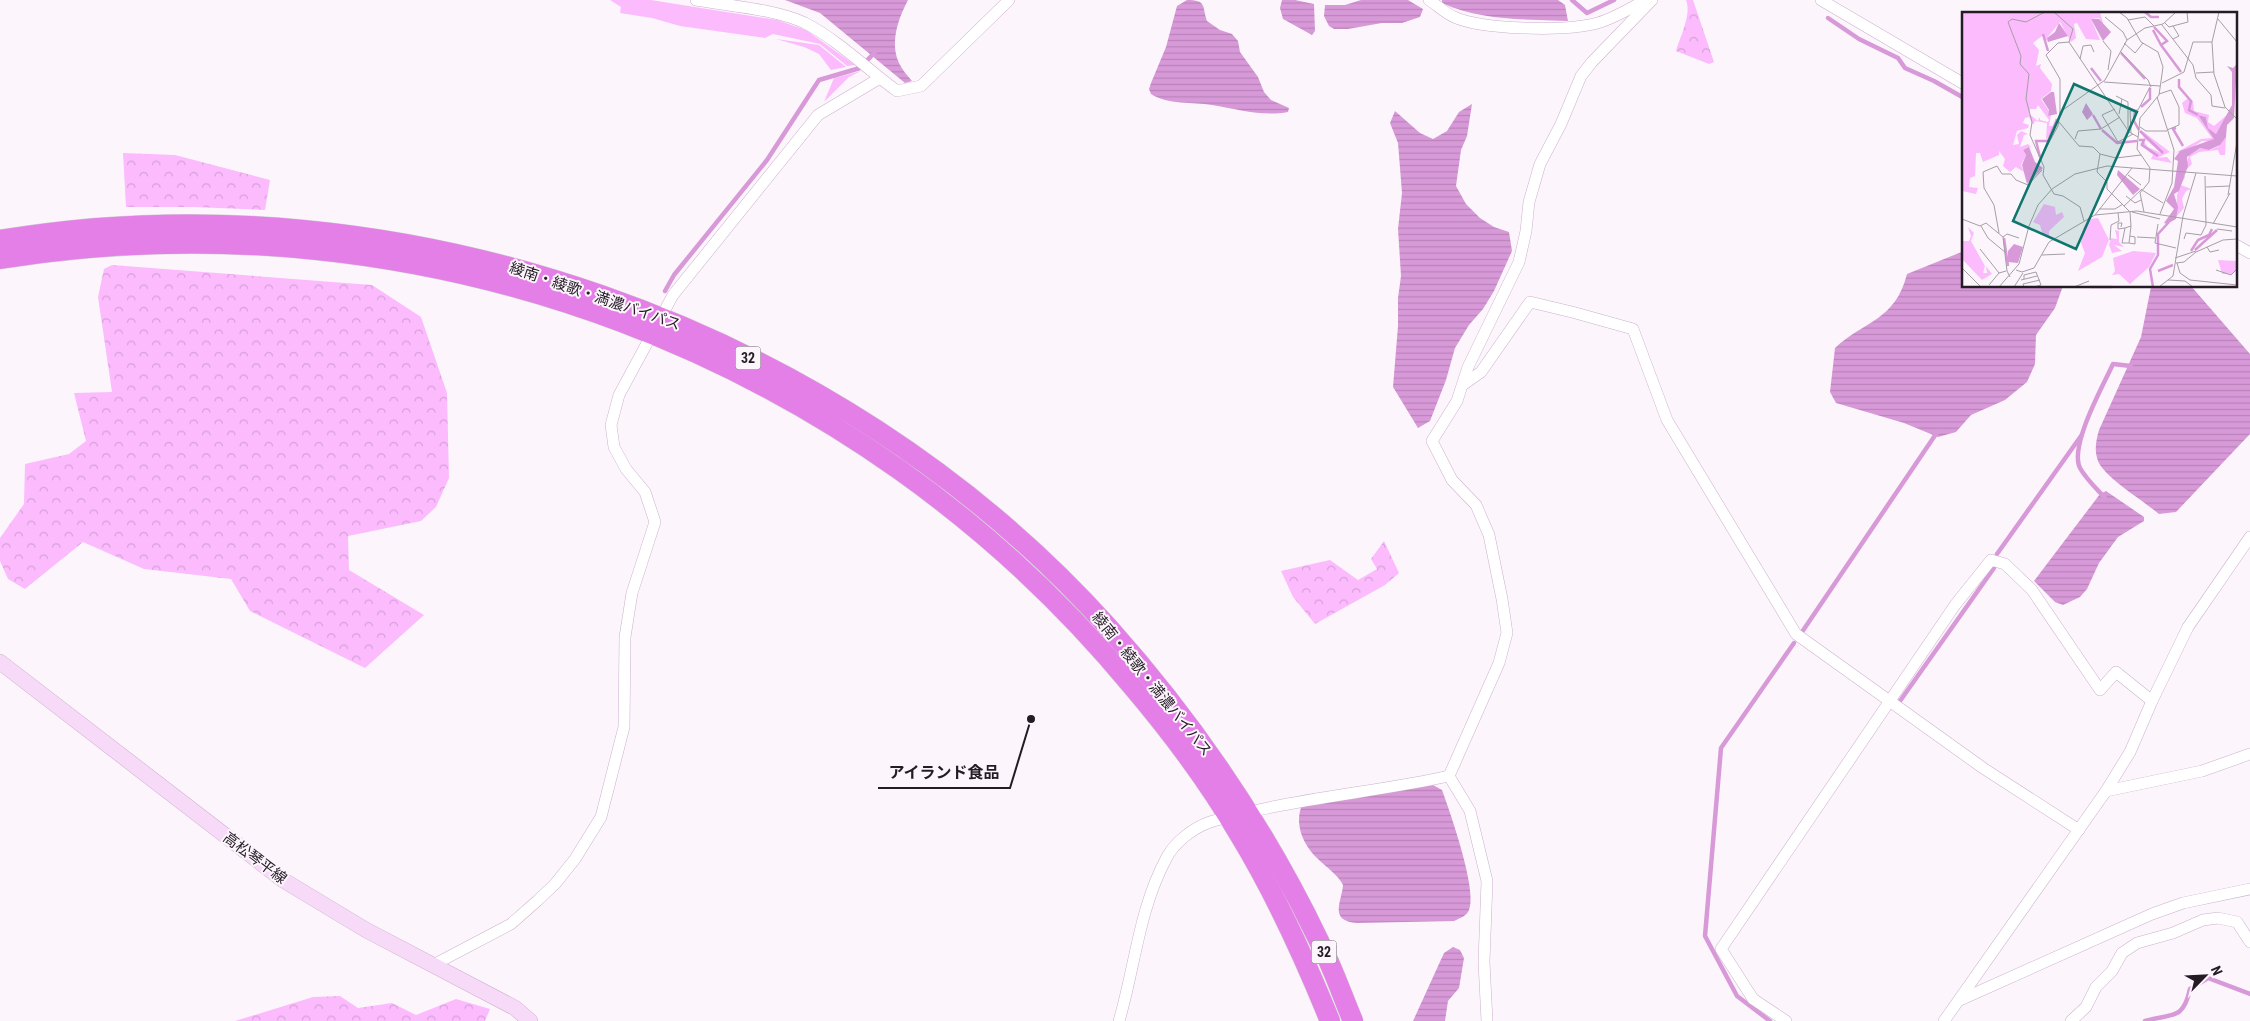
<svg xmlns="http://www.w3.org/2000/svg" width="2250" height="1021" viewBox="0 0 2250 1021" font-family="'Roboto Condensed','Noto Sans JP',sans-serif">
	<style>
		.green { fill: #fbbbfd }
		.forest { fill: url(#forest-crowns) }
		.water { fill: url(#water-rules) }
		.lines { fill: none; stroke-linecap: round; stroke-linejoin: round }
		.stream { stroke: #d899d9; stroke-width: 4.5 }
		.street-casing { stroke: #ccb0cd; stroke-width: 12 }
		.secondary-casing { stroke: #ccb0cd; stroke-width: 16 }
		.highway-casing { stroke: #d3d1d3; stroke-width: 21 }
		.street { stroke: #fff; stroke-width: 11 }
		.secondary { stroke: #f7d9f8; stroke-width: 15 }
		.highway { stroke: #e37fe7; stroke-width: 20 }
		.labels { text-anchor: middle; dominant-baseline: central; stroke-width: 4; stroke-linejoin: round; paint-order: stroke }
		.shield { fill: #fcf6fc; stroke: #665d66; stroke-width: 1 }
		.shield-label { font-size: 14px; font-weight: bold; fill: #251b25 }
		.street-label { font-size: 15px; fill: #251b25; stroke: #fcf6fc }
		.inset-river { fill: none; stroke: #d899d9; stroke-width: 2.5 }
		.inset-road { fill: none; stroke: #a69ea6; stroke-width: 1 }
		.view { fill: #0f766e; fill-opacity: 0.15; stroke: #0f766e; stroke-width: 2.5 }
		.inset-edge { fill: none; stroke: #251b25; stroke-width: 2.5 }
		.leader { fill: none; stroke: #251b25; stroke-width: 2 }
		.callout-dot { fill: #251b25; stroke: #fcf6fc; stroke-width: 2 }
		.callout-label { font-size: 16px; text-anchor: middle; font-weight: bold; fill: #251b25; stroke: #fcf6fc; stroke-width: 4; stroke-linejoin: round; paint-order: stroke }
	</style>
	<defs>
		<pattern id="forest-crowns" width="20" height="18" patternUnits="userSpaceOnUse" patternTransform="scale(1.25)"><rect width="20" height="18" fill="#fbbbfd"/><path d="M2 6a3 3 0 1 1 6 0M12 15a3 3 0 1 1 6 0" fill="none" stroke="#d7a0d9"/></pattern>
		<pattern id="water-rules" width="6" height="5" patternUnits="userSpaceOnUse" patternTransform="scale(1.25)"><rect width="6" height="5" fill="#d899d9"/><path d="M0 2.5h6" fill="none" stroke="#b983ba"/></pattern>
	</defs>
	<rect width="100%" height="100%" fill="#fcf6fc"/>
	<g class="green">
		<polygon points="610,0 651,0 777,20 806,30 855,65 847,66 820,44 773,34 765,38 680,26 652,18 620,13 621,7"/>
		<polygon points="776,39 819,45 846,67 831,70 819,54 804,47"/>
		<polygon points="861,71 849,77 824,102 834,78"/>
	</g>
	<g class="forest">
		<path d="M1686,0H1693L1714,62L1709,64L1676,51C1680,37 1692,14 1686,0Z"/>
		<polygon points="123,153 175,155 270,180 265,210 194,207 126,207"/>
		<polygon points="112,265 372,285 421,317 447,393 449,478 436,507 421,521 348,536 349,570 424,615 365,668 250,611 231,579 144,569 83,542 25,589 8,579 0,561 0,538 24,504 25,464 69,454 86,441 74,393 112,392 98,297 104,269"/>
		<polygon points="1384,541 1399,573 1385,585 1315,624 1293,597 1281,571 1330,560 1358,580 1377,569 1371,559"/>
		<polygon points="340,996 358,1008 392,1003 416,1015 456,999 490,1009 485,1021 235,1021 313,997"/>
	</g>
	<g class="water">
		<path d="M785,0H908C898,19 889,44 900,65C903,71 908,76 912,81L905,83L820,13Z"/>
		<path d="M1187,0C1207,0 1202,6 1207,21L1220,30L1232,34L1238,41L1240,52L1258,77L1264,92L1271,100L1289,108L1288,112C1263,117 1237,109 1212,105C1192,102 1168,105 1151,94L1149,89L1151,83L1166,47L1177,6Z"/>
		<polygon points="1282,0 1295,0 1314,4 1315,31 1312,35 1283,19 1280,8"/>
		<polygon points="1361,0 1408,0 1423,9 1420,17 1402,23 1382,23 1348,29 1334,29 1329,26 1324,16 1325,5 1345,5"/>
		<path d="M1442,0H1558L1565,5L1568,21C1525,19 1481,21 1442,3Z"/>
		<polygon points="1472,104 1467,136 1461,150 1456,186 1466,204 1480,218 1494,227 1509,232 1512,251 1494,291 1483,309 1469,325 1455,348 1446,380 1430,421 1418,428 1393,387 1398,326 1398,298 1401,276 1398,229 1402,193 1398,143 1390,123 1395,111 1420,133 1433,139 1447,131 1459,112"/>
		<path d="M1964,251V286H2063L2055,308L2036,335L2035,364L2027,382L2005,400L1971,415L1956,432L1938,437L1904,423L1836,403L1830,392L1835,348C1865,320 1895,321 1907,274Z"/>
		<path d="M2154,286H2191L2250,354V434L2176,512L2159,514C2144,501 2105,478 2098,461C2094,450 2096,441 2099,430L2141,337L2151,287Z"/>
		<polygon points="2106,491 2144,517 2144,521 2118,537 2099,563 2087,589 2080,597 2063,605 2055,602 2034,581 2100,494"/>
		<path d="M1433,785L1442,790C1450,812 1478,891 1469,910C1467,916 1460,918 1454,921L1357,923C1328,921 1342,901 1343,885C1338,875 1326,867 1318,859C1303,845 1294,824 1302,805Z"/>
		<polygon points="1453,947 1460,950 1464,958 1459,988 1448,1001 1445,1021 1413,1021 1444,953"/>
	</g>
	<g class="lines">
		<g class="stream">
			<polyline points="1572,0 1587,13 1614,0"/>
			<polyline points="1828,18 1859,39 1898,58 1905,68 1934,81 1964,98"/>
			<polyline points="665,291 674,275 767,160 819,80 860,68 875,52"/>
			<path d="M2105,498C2097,489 2086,479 2080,468C2069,446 2103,386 2113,364L2131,366"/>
			<polyline points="1997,554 2081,436"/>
			<polyline points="1802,632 1938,431"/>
			<polyline points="1900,701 1994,568"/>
			<polyline points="1770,1021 1737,996 1705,936 1721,748 1794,643"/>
			<path d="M2145,1021C2172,1013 2183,1021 2190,989L2208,978L2250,994"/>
		</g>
		<defs>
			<g id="street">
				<path d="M696,0C730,6 774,9 805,23C838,40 867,69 897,91L921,86L1009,0"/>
				<path d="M1429,0C1437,5 1445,13 1454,17C1483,30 1563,31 1594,24C1612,20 1630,8 1646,0"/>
				<polyline points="1821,0 1964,84"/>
				<polyline points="2236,245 2250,253"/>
				<polyline points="1464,384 1481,372 1530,302 1572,312 1633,329 1667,420 1796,634 1983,768 2079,830"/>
				<polyline points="1449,776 1499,663 1507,633 1502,599 1489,535 1476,505 1452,480 1432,441 1457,401 1468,367 1519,262 1526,231 1529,202 1540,164 1561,124 1581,76 1592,62 1652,0"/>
				<polyline points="1449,776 1470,811 1487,881 1484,962 1487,1021"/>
				<polyline points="2106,791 2202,771 2250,754"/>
				<polyline points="435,964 511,924 537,901 555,884 575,859 601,817 624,727 625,637 632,593 655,522 645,492 626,469 614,447 611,425 619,395 673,295 818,115 880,78"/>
				<polyline points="1960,1000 2152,914 2183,903 2250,889"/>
				<path d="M1119,1021C1135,967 1139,908 1167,857C1175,842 1193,828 1210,822C1225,817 1242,814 1258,810C1321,796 1386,790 1449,776"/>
				<polyline points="1786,1021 1753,999 1721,949 1955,605 1991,560 2005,564 2032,590 2100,690 2116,672 2152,701"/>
				<polyline points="1944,1021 2106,791 2130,752 2152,701 2188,627 2250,537"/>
				<polyline points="2071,1021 2086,1007 2096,987 2112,971 2122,953 2137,943 2173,933 2203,920 2218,918 2237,922 2250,942"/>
			</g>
			<polyline id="secondary" points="0,662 283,880 366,930 515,1008 530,1021"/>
			<g id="highway">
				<path d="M0,240C398,173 838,326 1108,627C1192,721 1265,828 1320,943C1333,968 1342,995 1353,1021"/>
				<path d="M0,259C424,190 859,355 1132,686C1171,732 1208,781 1239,834C1275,893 1304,957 1330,1021"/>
			</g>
		</defs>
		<use href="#street" class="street-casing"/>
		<use href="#secondary" class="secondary-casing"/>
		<use href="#highway" class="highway-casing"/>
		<use href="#street" class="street"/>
		<use href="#secondary" class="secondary"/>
		<use href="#highway" class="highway"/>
	</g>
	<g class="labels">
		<g class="shield">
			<rect x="735.5" y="346.5" width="25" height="23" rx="4"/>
			<rect x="1311.5" y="940.5" width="25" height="23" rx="4"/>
		</g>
		<g class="shield-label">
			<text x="748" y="358">32</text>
			<text x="1324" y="952">32</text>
		</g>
		<g class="street-label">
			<text transform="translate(595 296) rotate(19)">綾南・綾歌・満濃バイパス</text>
			<text transform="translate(1152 684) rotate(51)">綾南・綾歌・満濃バイパス</text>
			<text transform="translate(255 858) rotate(37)">高松琴平線</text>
		</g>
	</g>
	<g transform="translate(1962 12)">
		<rect width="275" height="275" fill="#fcf6fc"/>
		<path d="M256,248L275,249V257L270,262H260Z" fill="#fbbbfd"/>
		<path d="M0,0H138L142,15L137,6L129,7L138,28L124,27L115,11L112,12L114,26L109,30L98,10L85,26L86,30L80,24L71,31L77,38L74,54L79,52L78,56L90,72L89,79L79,87L87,99L86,104L89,103L87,114H94L84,128L85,111L73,109L71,113L67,105L63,106L61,111L67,113L66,116L55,119L51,133L57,132L55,123L59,119L66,122L62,123L58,135L66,132L69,135L61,138L64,143L59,153L62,160L54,155L48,160L41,154L43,147L37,139V143L21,150L18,141H14L13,164L8,166L7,175L16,176L14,182L0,179ZM76,93L87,108L86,110L78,108V105L76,109L67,102L68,97H74ZM225,87L231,89L232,99L247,103L246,110L252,114L266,102L254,122L246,116L244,105L236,103L253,126L249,130L240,129L226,138L213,141L239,127L250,126L235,106L223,101L220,91ZM179,118L208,140L195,146L205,145L210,151L189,147L191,143L178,132L181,128L186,135L199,141L182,126ZM264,124L263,143H258L256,138L237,140L228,145L230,152L223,159L227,143L238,136L248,138L257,134ZM222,163L223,165L219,173L229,177L224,179L220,187L222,196L214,205L215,183ZM82,192L93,195L94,203L100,200L102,205L87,219V225L80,220L78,213L71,210ZM136,206L147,228L140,245L116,259L123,241L119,231L121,217L126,207ZM6,215L12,221L9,229L23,254L21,261H25L24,254L30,262L20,268L0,247V229H7L9,224ZM153,218L157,219V230L162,235L152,233L160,239L150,241L147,233L149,226L155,227ZM171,239L194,241L187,255L168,272L157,262L150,263L153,259L151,246Z" fill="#fbbbfd" fill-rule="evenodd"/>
		<path d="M129,7H137L149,20L141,29ZM97,11L106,24L86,30L85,26L93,20ZM275,52L272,106L265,113L264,125L258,133L247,138L238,136L225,145L226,154L217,179L212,182L216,195L214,207L205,212L202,211L212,197L204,189L212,175L216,149L212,147L218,139L252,127L236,103L244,105L246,116L254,122L270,93V60L265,54L271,56ZM89,80H92L95,102L86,104L87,98L80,87ZM124,91L131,102L125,108L120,100ZM67,135L73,150L81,156L65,172L60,153L64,143L61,138ZM156,158L178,177L171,183L155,163ZM52,232L61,235L56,251L46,250V239Z" fill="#d899d9"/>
		<path class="inset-river" d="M183,0L189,5H197M192,15L205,29L199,33L219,60M191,18L199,33M81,22L86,39M159,41L183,67M129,56L139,69M217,67V75L229,89L227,98L236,103M179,95L188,87V76M173,99L172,109L177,118M131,103L139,117M214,116L211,117L221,134M140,118L155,131L175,129M178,119L201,141M177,128H182L180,133L196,144M78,145L74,129H86L95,107M42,226L46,254M233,238L255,218M229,239L236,228L247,223L250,217M196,259L211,253M128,275H150M191,275L188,257L196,243V222L207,210"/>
		<path class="inset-road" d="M83,0L64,10L50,7L46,10L59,44L58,52L67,62L64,87L70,110L68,123L82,155L81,163L92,182L101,184L118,195L122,209M92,0L111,17L107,30M157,0L165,6L179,30L196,40L201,55L197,83L178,106L175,137L188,156L187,170L178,181L182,200M257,0L250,30L252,62L263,95L275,107M143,5L161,20L165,28M256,7L275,30M166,8L183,5L192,14M203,11L207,15L226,10L225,0M200,13L231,53L234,66L249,83L250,94L263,96M211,27L217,24L211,14M141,29L149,39L146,58M107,30L167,120L176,125M162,31L173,41L181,31M158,39L186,68L189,75M118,47L121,34L129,33L132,40M234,61L252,60M142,70L198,74M200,71L222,60L231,30H250M197,82L209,78L217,95V113L205,118M154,84L166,90V116M195,85L212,138L210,171L198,202M153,97L140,103L156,130L171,122M98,100L143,68L165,28L183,16L201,12L214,0M157,102L160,87M97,110L117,134L131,135L138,142L154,146L179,143M178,115L184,119H205M169,121L168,99L176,98L188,75M113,127L116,119L139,117L158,105M138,142L135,160L145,170V177L168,200L169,214L167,231H160L163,216L169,214M78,147L96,114L98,99V67L84,43L96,31L107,30M166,163L179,173M244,175L268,174M180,178L201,191M266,183L275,130M164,184L173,191L179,188M162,194L180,177M137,197H153L161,192M170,200L198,207M133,203L170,156M0,207L18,214L24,211L41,225L45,259L48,265M196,212L193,231L214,236M251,212L268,181M19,214L26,226L44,241M159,215L160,211H156V217L163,216M255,217L270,219M37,221L32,193L22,176L21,160L35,154L40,162H49L54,168L66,173L80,158M41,225L45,222L57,226M175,225L193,226M222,227L224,221L239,223L244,213L243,164M148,228L149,213L157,209L156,201M167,231L173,232V225L168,224M245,235L248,240L257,238M18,237L37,261L44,259M80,243L103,242M213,246L234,239M214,251L222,250L234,240L261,228L275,227M215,251L218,261L228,268L275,273M0,256L19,275M54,258L60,260L72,256L87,230L133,203L175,199L275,215M254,258L269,263L275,257M62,267V263L74,260L79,273L72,275M59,268L75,264M206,268L223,269L231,275M27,273L37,261M37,275L57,252L67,214L76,193L90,177L113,162L145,154L275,164M52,275L61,261M62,275L61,272L78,268M112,275L127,269M197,275L211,264L221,204L234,161"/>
		<path class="view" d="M112,72L175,100L114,237L51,209Z"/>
		<rect width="275" height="275" class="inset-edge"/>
	</g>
	<path class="leader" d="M1031 719L1010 788H878"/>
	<circle class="callout-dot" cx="1031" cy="719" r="5"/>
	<g class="callout-label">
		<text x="944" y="778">アイランド食品</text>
	</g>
	<g transform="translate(2205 976) rotate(66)" stroke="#fcf6fc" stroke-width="4" paint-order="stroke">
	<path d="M0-4L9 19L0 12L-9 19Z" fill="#251b25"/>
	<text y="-8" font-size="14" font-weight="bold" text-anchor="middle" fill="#251b25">N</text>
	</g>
</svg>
